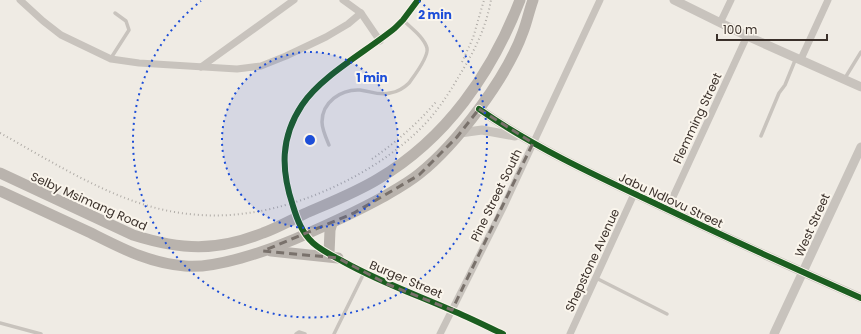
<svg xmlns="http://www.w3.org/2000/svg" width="861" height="334" viewBox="0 0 861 334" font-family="Poppins,sans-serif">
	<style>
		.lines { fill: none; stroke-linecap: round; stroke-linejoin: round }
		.service { stroke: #c8c3bd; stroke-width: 3.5 }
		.minor { stroke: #c8c3bd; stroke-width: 7 }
		.tertiary { stroke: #c8c3bd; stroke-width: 9 }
		.secondary { stroke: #b9b3ad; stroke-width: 11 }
		.rail { stroke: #b0aca7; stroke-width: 2; stroke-dasharray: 1 3; stroke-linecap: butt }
		.cycleway-casing { stroke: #faf5ec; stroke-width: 8 }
		.cycleway { stroke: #1b5e20; stroke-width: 6 }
		.marked { fill: none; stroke: #79716b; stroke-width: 3; stroke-dasharray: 8 5; stroke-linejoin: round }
		.ring { fill: none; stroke: #1d4ed8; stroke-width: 2; stroke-dasharray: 2 4 }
		.labels { text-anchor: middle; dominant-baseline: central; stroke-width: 4; stroke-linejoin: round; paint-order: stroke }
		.street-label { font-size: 12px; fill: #3a302a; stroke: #faf5ec }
		.centre { fill: #1d4ed8; stroke: #faf5ec; stroke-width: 2 }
		.ring-label { font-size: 12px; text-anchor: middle; font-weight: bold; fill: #1d4ed8; stroke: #faf5ec; stroke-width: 4; stroke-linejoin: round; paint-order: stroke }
	</style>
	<rect width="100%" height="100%" fill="#efebe4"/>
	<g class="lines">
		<g class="service">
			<polyline points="111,58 129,30 126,21 115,13"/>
			<polyline points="845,78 861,52"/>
			<polyline points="761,136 779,93 785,85 796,58"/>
			<path d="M329,145C326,138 322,129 322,122C322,102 341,89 360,90C370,91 379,96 390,93C397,92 404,88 409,83C414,76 429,57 427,48C424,37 411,28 403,20"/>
			<polyline points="596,278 667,314"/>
			<polyline points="0,323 41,334"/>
			<polyline points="296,334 299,332 305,334"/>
			<polyline points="334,334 364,273"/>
		</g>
		<g class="minor">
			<polyline points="20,0 43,21 61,35 111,59 139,63 237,69 261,66 286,56 326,37 348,24 361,13"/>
			<polyline points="343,0 361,13 380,41"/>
			<path d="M418,0L403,20L395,28C367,51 321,76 302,105C280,138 281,170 293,206C297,219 302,233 313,243C322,251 333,256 344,262C378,281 414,294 451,310C468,317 486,326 503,334"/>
			<polyline points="720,23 731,0"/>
			<polyline points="801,59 828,0"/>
			<polyline points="201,67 294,0"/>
			<polyline points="667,210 747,36"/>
			<polyline points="440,334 503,208 600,0"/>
			<polyline points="570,334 634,194"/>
		</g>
		<g class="tertiary">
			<polyline points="674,0 747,36 861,87"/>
			<path d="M479,109C532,146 592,174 652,202C721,235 791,267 861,298"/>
			<polyline points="460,133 482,130 515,136"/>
			<polyline points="774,334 861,147"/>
		</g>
		<g class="secondary">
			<path d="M0,173L133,235C181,250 216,252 263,233C277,228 291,220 304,214C329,203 355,193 378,179C446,139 492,73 520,0"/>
			<path d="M0,191C31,205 61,219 91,233C123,249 149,263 185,266C215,269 267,251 295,239C325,226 354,213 383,197C395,190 408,183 419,174C457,144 507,77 523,32C527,22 529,11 533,0"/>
			<polyline points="271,251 338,258"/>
			<polyline points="329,254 330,230 332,223"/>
		</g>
		<g class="rail">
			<polyline points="462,62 473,38 484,0"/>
			<path d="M0,133C53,162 109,199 169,211C195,216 222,217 248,213C311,205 391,165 432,116C442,104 451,90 459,76C474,52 486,28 491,0"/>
			<path d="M372,159C395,143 417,124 436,102"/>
		</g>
		<defs>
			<g id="cycleway">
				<path d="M418,0L403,20L395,28C367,51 321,76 302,105C280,138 281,170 293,206C297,219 302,233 313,243C322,251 333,256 344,262C378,281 414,294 451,310C468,317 486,326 503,334"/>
				<path d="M479,109C532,146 592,174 652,202C721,235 791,267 861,298"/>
			</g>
		</defs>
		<use href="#cycleway" class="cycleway-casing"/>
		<use href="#cycleway" class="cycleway"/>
	</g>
	<path class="marked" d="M479,109L533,143L452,310L387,284L338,258L263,251L354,213L419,175L457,137Z"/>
	<circle cx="310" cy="140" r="88" fill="#1d4ed8" fill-opacity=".12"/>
	<g class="ring">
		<circle cx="310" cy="140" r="88"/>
		<path d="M419 1A177 177 0 1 1 201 1"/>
	</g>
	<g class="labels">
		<g class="street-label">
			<text transform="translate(697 118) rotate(-65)">Flemming Street</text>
			<text transform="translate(496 195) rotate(-64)">Pine Street South</text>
			<text transform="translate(671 200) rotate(25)">Jabu Ndlovu Street</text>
			<text transform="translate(89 201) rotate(24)">Selby Msimang Road</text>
			<text transform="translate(812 225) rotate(-66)">West Street</text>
			<text transform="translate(592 260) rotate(-65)">Shepstone Avenue</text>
			<text transform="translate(406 279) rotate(23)">Burger Street</text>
		</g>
	</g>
	<circle cx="310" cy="140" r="6" class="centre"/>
	<g class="ring-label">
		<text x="435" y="19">2 min</text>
		<text x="372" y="82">1 min</text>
	</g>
	<path d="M717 34v6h110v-6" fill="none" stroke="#3a302a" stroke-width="2"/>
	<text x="723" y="34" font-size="12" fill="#3a302a" stroke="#faf5ec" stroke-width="3" paint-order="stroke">100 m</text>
</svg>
